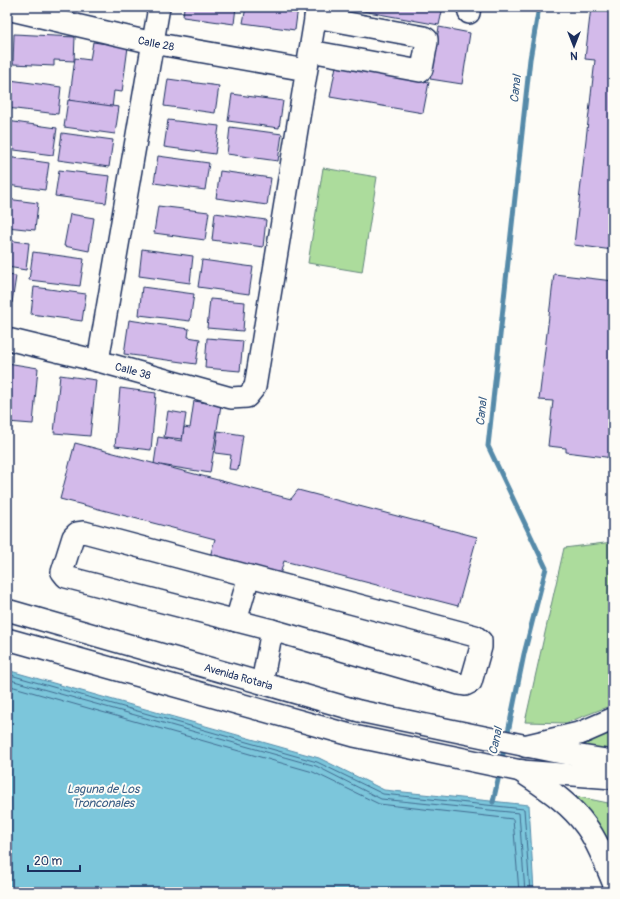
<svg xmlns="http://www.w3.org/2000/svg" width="620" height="899" viewBox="0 0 620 899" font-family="Pangolin,sans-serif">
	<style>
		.green { fill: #acdc9c; stroke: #64867d }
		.water { fill: #7bc6db; stroke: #558aa9 }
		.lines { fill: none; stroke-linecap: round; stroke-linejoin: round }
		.shore { stroke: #416b90; stroke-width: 1 }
		.stream { stroke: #558aa9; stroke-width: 5 }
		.building { fill: #d3baea; stroke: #1b2f5e }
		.minor-casing { stroke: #1b2f5e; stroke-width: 24 }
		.major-casing { stroke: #1b2f5e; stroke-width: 25 }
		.minor { stroke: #fdfcf7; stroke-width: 21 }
		.major { stroke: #fdfcf7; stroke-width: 22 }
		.labels { text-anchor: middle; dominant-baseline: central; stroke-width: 4; stroke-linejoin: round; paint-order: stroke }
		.street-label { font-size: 11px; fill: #1b2f5e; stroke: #fdfcf7 }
		.water-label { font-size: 12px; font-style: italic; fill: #385c84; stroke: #fdfcf7 }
	</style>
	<rect width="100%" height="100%" fill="#fdfcf7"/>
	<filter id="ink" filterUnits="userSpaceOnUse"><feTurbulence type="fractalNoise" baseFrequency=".025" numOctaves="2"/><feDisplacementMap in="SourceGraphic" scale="8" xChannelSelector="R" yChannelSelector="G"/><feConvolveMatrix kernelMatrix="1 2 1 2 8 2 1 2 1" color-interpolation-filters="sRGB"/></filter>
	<g filter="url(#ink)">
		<g class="green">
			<polygon points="323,168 377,177 362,272 308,263"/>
			<polygon points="613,542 613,702 607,707 566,723 525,722 564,548"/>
			<polygon points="613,726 613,751 582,745"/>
			<polygon points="574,796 613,804 613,851 609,839"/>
		</g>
		<polygon class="water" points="7,670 319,758 384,790 529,805 534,892 7,892"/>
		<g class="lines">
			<g class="shore">
				<polyline points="7,674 317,762 383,794 524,809 530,892"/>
				<polyline points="7,679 316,766 381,799 519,813 525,892"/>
				<polyline points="7,685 313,772 379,804 513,819 519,892"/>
			</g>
			<g class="stream">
				<polyline points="507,737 524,654 546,568 488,446 530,59 539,7"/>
				<polyline points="501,763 505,745"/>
				<polyline points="493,802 500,771"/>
			</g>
		</g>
		<g class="building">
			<polygon points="184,7 236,7 234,24 183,17"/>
			<polygon points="246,7 298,7 295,30 243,23"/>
			<polygon points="341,7 443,7 439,25"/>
			<polygon points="591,7 613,7 613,250 574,245 595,60 585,59"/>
			<polygon points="439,27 470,33 462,84 430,79"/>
			<polygon points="14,34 75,37 74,61 54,60 54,66 13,64"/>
			<polygon points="93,42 128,47 122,92 114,91 112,108 83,104 81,113 68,111 75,58 90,60"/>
			<polygon points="336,66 429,82 423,113 330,97"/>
			<polygon points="168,79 219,86 215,113 164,106"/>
			<polygon points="10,80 61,87 58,114 7,108"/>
			<polygon points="232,94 283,101 279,128 228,121"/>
			<polygon points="68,100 119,107 115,134 64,127"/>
			<polygon points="168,120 219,126 215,154 164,147"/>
			<polygon points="7,121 57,128 53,155 7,149"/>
			<polygon points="230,127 282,134 278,161 227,154"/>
			<polygon points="62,133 113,140 109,167 58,160"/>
			<polygon points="158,156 209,163 205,190 154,183"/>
			<polygon points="7,157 49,163 45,190 7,185"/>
			<polygon points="59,170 110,176 106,203 55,196"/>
			<polygon points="220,171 271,178 267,205 216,198"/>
			<polygon points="7,199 38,203 35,230 7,227"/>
			<polygon points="158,206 209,212 205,240 154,233"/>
			<polygon points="215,213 266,220 263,247 212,240"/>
			<polygon points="70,214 94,218 89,251 64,246"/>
			<polygon points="7,240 29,243 26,270 7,267"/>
			<polygon points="142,249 193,256 190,283 139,276"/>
			<polygon points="33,252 84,259 80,286 29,280"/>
			<polygon points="202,260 253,267 249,294 198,287"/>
			<polygon points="554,274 613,281 613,458 566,452 566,448 548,446 553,401 539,400"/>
			<polygon points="7,275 16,276 12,303 7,302"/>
			<polygon points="34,287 86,294 82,321 31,314"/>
			<polygon points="142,287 194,294 190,321 139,315"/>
			<polygon points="210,299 245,302 243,331 207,328"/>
			<polygon points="129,320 189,329 188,337 200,339 196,364 124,354"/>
			<polygon points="207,338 243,341 240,371 205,368"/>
			<polygon points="7,363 38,368 33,424 7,422"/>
			<polygon points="60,375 96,380 90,436 54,433"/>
			<polygon points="120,388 156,393 151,450 115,446"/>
			<polygon points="194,401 221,405 210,473 154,464 158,437 182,441 184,427 190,428"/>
			<polygon points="168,411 186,414 182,439 164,437"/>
			<polygon points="218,431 243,435 238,470 229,469 231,455 215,453"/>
			<polygon points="75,443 291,499 298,490 477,537 458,606 284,561 279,578 209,560 215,539 60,499"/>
		</g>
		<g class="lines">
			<defs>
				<g id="minor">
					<path id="s1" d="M7,9L153,43L306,70"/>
					<polyline points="469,13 470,7"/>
					<polyline points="310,51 420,71 422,69 427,42 427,39 424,37 315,17"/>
					<path id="s2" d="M7,339L98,361L231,398L247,397L255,387L317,7"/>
					<polyline points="98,361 159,7"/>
					<polygon points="84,532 475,636 481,641 481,647 471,682 465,685 459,684 272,630 66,577 62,572 73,537 77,533"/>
					<path id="s3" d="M7,610L359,711L556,752L613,761"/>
					<polyline points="236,621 249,576"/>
					<polyline points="7,639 354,736 521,771 613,778"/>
					<polyline points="262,683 272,630"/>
				</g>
				<g id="major">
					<polyline points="526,746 581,733 613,719"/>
					<path d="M521,771C544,787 569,802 586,826C598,842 605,862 613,881"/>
				</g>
			</defs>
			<use href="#minor" class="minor-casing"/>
			<use href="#major" class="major-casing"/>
			<use href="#minor" class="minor"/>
			<use href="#major" class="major"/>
		</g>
	</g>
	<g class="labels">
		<g class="street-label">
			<text stroke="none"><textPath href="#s1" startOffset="153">Calle 28</textPath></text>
			<text stroke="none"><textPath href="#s2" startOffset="130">Calle 38</textPath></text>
			<text stroke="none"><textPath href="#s3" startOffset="241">Avenida Rotaria</textPath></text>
		</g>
		<g class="water-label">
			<text transform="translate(516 89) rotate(-84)">Canal</text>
			<text transform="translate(482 412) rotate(-84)">Canal</text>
			<text transform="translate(496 741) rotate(-78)">Canal</text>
			<text x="103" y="789">Laguna de Los<tspan x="103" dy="14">Tronconales</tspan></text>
		</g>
	</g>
	<rect width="620" height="899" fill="none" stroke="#fdfcf7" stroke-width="24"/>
	<rect x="12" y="12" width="596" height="875" fill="none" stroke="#1b2f5e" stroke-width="1.5" filter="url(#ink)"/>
	<g transform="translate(574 46) rotate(180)" stroke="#fdfcf7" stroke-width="3" paint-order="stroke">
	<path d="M0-3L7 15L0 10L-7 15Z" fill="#1b2f5e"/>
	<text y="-6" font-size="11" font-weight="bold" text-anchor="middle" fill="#1b2f5e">N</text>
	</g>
	<path d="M28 865v6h52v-6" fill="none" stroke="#1b2f5e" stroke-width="2"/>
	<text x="34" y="865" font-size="12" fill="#1b2f5e" stroke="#fdfcf7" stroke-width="3" paint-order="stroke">20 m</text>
</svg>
